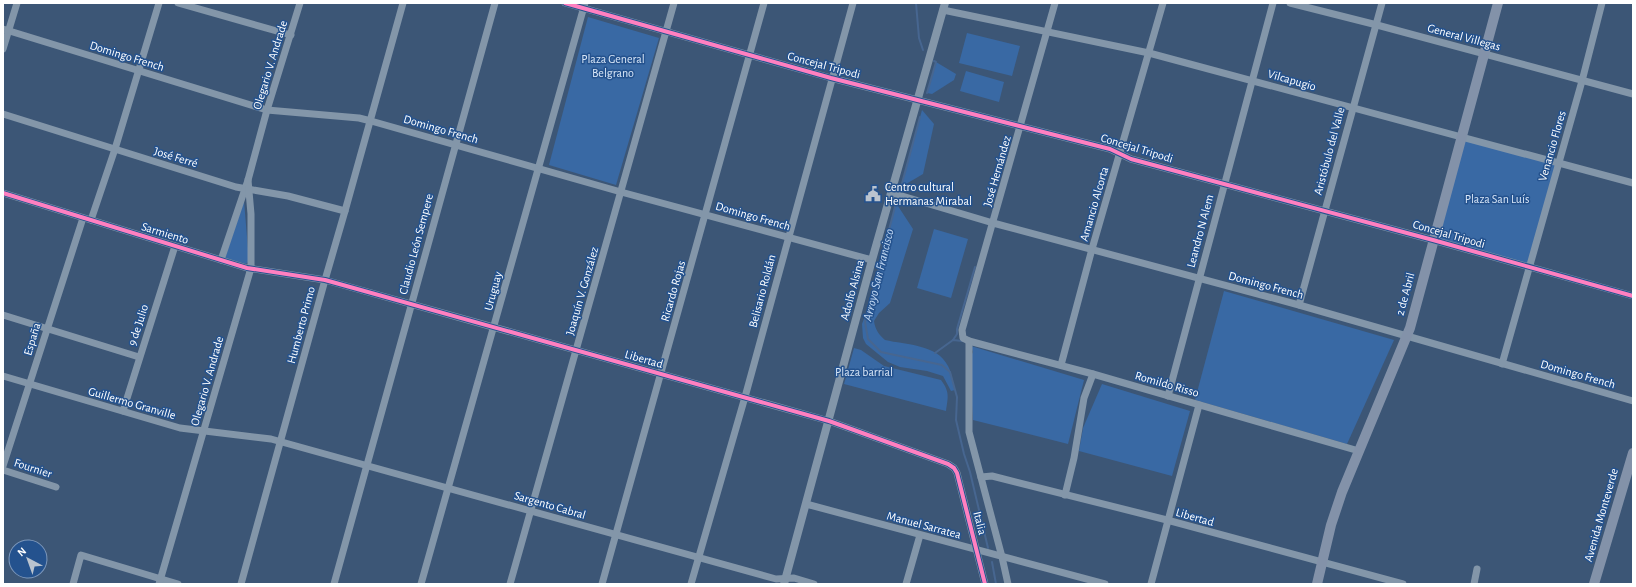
<svg xmlns="http://www.w3.org/2000/svg" width="1636" height="587" viewBox="0 0 1636 587" font-family="'Alegreya Sans',sans-serif">
	<style>
		.green { fill: #3969a4 }
		.lines { fill: none; stroke-linecap: round; stroke-linejoin: round }
		.stream { stroke: #476690; stroke-width: 2 }
		.minor { stroke: #8396a9; stroke-width: 7 }
		.tertiary { stroke: #8396a9; stroke-width: 8 }
		.primary { stroke: #8392a9; stroke-width: 10 }
		.cycleway-casing { stroke: #24528e; stroke-width: 6 }
		.cycleway { stroke: #ff80c0; stroke-width: 4 }
		.labels { text-anchor: middle; dominant-baseline: central; stroke-width: 3; stroke-linejoin: round; paint-order: stroke }
		.street-label { font-size: 12px; fill: #fff; stroke: #24528e }
		.park-label { font-size: 12px; fill: #d9e7f8; stroke: #24528e }
		.poi-label { font-size: 12px; fill: #fff; stroke: #24528e; text-anchor: start }
		.water-label { font-size: 13px; font-style: italic; fill: #c0d7f2; stroke: #24528e }
	</style>
	<rect width="100%" height="100%" fill="#3c5676"/>
	<g class="green">
		<polygon points="588,17 659,38 616,185 549,165"/>
		<polygon points="967,33 1020,46 1012,76 959,63"/>
		<polygon points="936,62 956,74 954,80 932,94 927,93"/>
		<polygon points="966,71 1004,82 999,102 960,91"/>
		<polygon points="922,110 934,124 923,174 901,187"/>
		<polygon points="1462,137 1559,163 1530,267 1433,240"/>
		<polygon points="244,201 249,261 246,264 225,258"/>
		<path d="M896,203L913,229L890,303L879,313L874,321C875,329 879,335 885,340C906,345 937,344 948,366C952,373 953,383 955,390L951,391L943,376L927,371L900,367L888,362L866,344L863,338L862,324L865,316L867,315Z"/>
		<polygon points="934,229 968,239 951,298 917,288"/>
		<polygon points="1224,291 1394,340 1347,444 1195,400"/>
		<polygon points="971,346 1084,380 1068,444 973,420 969,360 973,352"/>
		<path d="M854,348L861,350L884,366L941,380C950,392 948,397 946,411L844,384Z"/>
		<polygon points="1102,384 1190,411 1172,476 1079,451 1083,428"/>
	</g>
	<g class="lines">
		<g class="stream">
			<polyline points="916,3 919,38 923,50"/>
			<polyline points="927,93 936,62 934,61"/>
			<polyline points="901,187 920,117"/>
			<polyline points="896,203 865,322 868,339 881,352 942,365 950,372 957,397 956,420 964,454 970,472 988,548"/>
			<polyline points="953,340 957,334 957,329 975,267"/>
			<polyline points="935,353 953,340 962,341"/>
			<polyline points="992,562 996,584"/>
		</g>
		<g class="minor">
			<polyline points="178,3 291,35"/>
			<polyline points="565,3 831,78 1110,149 1131,159 1433,240 1633,296"/>
			<polyline points="1055,3 962,330 963,338 969,341 1093,374 1359,451"/>
			<polyline points="1290,3 1377,25 1633,94"/>
			<polyline points="943,10 1149,53 1633,183"/>
			<polyline points="3,29 267,110 359,118 371,121 621,192 872,260"/>
			<polyline points="3,49 17,3"/>
			<polyline points="3,114 236,187 288,196 345,211"/>
			<polyline points="3,193 247,268 325,280 829,421 948,464 954,468 957,473 985,584"/>
			<polyline points="892,193 993,223 1299,305 1633,401"/>
			<polyline points="91,220 115,149 159,3"/>
			<polyline points="221,260 248,180 267,110 300,3"/>
			<polyline points="1299,305 1382,3"/>
			<polyline points="3,315 139,357"/>
			<polyline points="969,341 969,432 1002,557 1008,584"/>
			<polyline points="1502,364 1582,81 1602,3"/>
			<polyline points="1061,365 1092,249 1163,3"/>
			<polyline points="3,376 180,428 271,439 776,579 794,578 814,584"/>
			<polyline points="1168,396 1273,3"/>
			<polyline points="123,411 175,246"/>
			<polyline points="3,466 83,218"/>
			<polyline points="3,470 56,487"/>
			<polyline points="981,477 992,476 1167,520 1403,584"/>
			<polyline points="1065,495 1074,458 1084,398 1093,374"/>
			<polyline points="806,504 1105,584"/>
			<polyline points="73,584 81,555 178,584"/>
			<polyline points="159,584 251,268 251,214 248,180"/>
			<polyline points="241,584 325,280 345,211 403,3"/>
			<polyline points="334,584 495,3"/>
			<polyline points="421,584 585,3"/>
			<polyline points="510,584 674,3"/>
			<polyline points="602,584 764,3"/>
			<polyline points="691,584 745,397 853,3"/>
			<polyline points="906,584 920,535"/>
			<polyline points="1151,584 1199,405"/>
			<polyline points="1474,584 1477,569"/>
		</g>
		<polyline class="tertiary" points="784,584 872,260 945,3"/>
		<g class="primary">
			<polyline points="1317,584 1331,525 1342,492 1410,328 1498,3"/>
			<polyline points="1594,584 1633,453"/>
		</g>
		<defs>
			<g id="cycleway">
				<polyline points="565,3 831,78 1110,149 1131,159 1433,240 1633,296"/>
				<polyline points="3,193 247,268 325,280 829,421 948,464 954,468 957,473 985,584"/>
			</g>
		</defs>
		<use href="#cycleway" class="cycleway-casing"/>
		<use href="#cycleway" class="cycleway"/>
	</g>
	<defs>
		<symbol id="civic-bare" viewBox="-9 -9 18 18"><path d="M-.6-6.5H3V-4.5H.6V-3L4-1V1h2V6H-6V1h2V-1L-.6-3ZM-1.2 2.5V6h2.4V2.5Z" fill="#bbc4cf" stroke="#24528e" stroke-width="2.5" paint-order="stroke"/></symbol>
	</defs>
	<g fill-rule="evenodd">
		<use href="#civic-bare" x="862" y="183" width="22" height="22"/>
	</g>
	<g class="labels">
		<g class="street-label">
			<text transform="translate(1464 37) rotate(15)">General Villegas</text>
			<text transform="translate(127 56) rotate(17)">Domingo French</text>
			<text transform="translate(270 65) rotate(-73)">Olegario V. Andrade</text>
			<text transform="translate(824 65) rotate(15)">Concejal Tripodi</text>
			<text transform="translate(1292 80) rotate(16)">Vilcapugio</text>
			<text transform="translate(441 129) rotate(16)">Domingo French</text>
			<text transform="translate(1552 146) rotate(-74)">Venancio Flores</text>
			<text transform="translate(1137 148) rotate(17)">Concejal Tripodi</text>
			<text transform="translate(1329 151) rotate(-75)">Aristóbulo del Valle</text>
			<text transform="translate(176 157) rotate(17)">José Ferré</text>
			<text transform="translate(997 171) rotate(-74)">José Hernández</text>
			<text transform="translate(1094 204) rotate(-74)">Amancio Alcorta</text>
			<text transform="translate(753 216) rotate(16)">Domingo French</text>
			<text transform="translate(1200 231) rotate(-75)">Leandro N Alem</text>
			<text transform="translate(165 233) rotate(17)">Sarmiento</text>
			<text transform="translate(1449 234) rotate(16)">Concejal Tripodi</text>
			<text transform="translate(416 244) rotate(-75)">Claudio León Sempere</text>
			<text transform="translate(1266 285) rotate(15)">Domingo French</text>
			<text transform="translate(852 290) rotate(-75)">Adolfo Alsina</text>
			<text transform="translate(493 291) rotate(-75)">Uruguay</text>
			<text transform="translate(582 291) rotate(-74)">Joaquín V. González</text>
			<text transform="translate(673 291) rotate(-74)">Ricardo Rojas</text>
			<text transform="translate(762 291) rotate(-75)">Belisario Roldán</text>
			<text transform="translate(1405 294) rotate(-75)">2 de Abril</text>
			<text transform="translate(138 325) rotate(-72)">9 de Julio</text>
			<text transform="translate(301 325) rotate(-75)">Humberto Primo</text>
			<text transform="translate(32 339) rotate(-73)">España</text>
			<text transform="translate(644 359) rotate(16)">Libertad</text>
			<text transform="translate(1578 374) rotate(16)">Domingo French</text>
			<text transform="translate(207 381) rotate(-74)">Olegario V. Andrade</text>
			<text transform="translate(1167 384) rotate(16)">Romildo Risso</text>
			<text transform="translate(132 403) rotate(16)">Guillermo Granville</text>
			<text transform="translate(33 468) rotate(18)">Fournier</text>
			<text transform="translate(550 505) rotate(16)">Sargento Cabral</text>
			<text transform="translate(1601 515) rotate(-74)">Avenida Monteverde</text>
			<text transform="translate(1195 517) rotate(16)">Libertad</text>
			<text transform="translate(980 523) rotate(76)">Italia</text>
			<text transform="translate(924 525) rotate(15)">Manuel Sarratea</text>
		</g>
		<g class="park-label">
			<text x="613" y="59">Plaza General<tspan x="613" dy="14">Belgrano</tspan></text>
			<text x="1497" y="199">Plaza San Luís</text>
			<text x="864" y="372">Plaza barrial</text>
		</g>
		<g class="poi-label">
			<text x="885" y="187">Centro cultural<tspan x="885" dy="14">Hermanas Mirabal</tspan></text>
		</g>
		<g class="water-label">
			<text transform="translate(879 275) rotate(-76)">Arroyo San Francisco</text>
		</g>
	</g>
	<rect width="1636" height="587" fill="none" stroke="#ffffff" stroke-width="8"/>
	<g transform="translate(28 559) rotate(319)"><circle r="19" fill="#24528e" stroke="#7c97bb"/>
	<path d="M0-3L7 15L0 10L-7 15Z" fill="#bbc4cf"/>
	<text y="-6" font-size="11" font-weight="bold" text-anchor="middle" fill="#ffffff">N</text>
	</g>
</svg>
